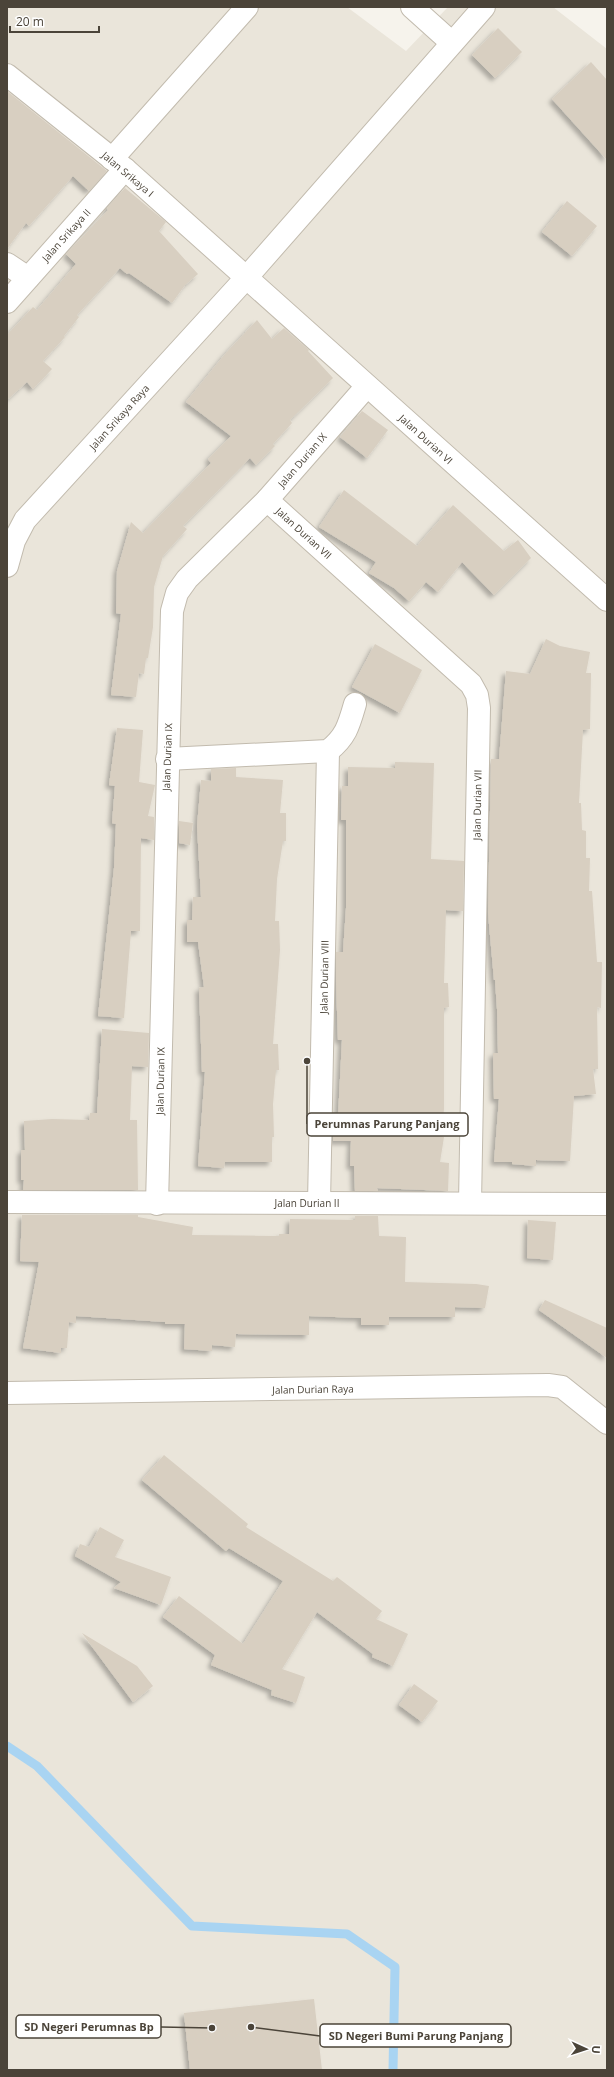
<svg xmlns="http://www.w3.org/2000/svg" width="614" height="2077" viewBox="0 0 614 2077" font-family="'Open Sans',sans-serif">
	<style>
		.residential { fill: #eae5da }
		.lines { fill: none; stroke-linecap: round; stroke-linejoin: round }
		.stream { stroke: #a9d4f2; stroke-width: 9 }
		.building { fill: #d8cfc1; filter: url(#shadow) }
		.minor-casing { stroke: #c2bbae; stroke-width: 24 }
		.minor { stroke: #fff; stroke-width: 22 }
		.labels { text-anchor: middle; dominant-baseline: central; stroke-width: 3; stroke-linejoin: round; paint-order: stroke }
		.street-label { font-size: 10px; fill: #4b4439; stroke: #fff }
		.leader { fill: none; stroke: #4b4439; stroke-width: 1.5 }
		.callout-dot { fill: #4b4439; stroke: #fff; stroke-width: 1.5 }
		.callout { fill: #fff; stroke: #4b4439; stroke-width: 1.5 }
		.callout-label { font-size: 11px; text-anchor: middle; font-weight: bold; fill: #4b4439 }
	</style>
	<defs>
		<filter id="shadow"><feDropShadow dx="-3.5" dy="3.5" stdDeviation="2" flood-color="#0004"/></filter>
	</defs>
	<rect width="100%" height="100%" fill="#f6f3ec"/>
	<polygon class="residential" points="7,7 347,7 406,51 448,7 553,7 607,49 607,2070 7,2070"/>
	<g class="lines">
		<polyline class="stream" points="7,1746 37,1766 192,1926 347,1934 395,1967 393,2070"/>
	</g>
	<g class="building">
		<polygon points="498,28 522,52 495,78 472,55"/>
		<polygon points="591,62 607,80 607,160 552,99"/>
		<polygon points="7,91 107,171 89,191 73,176 29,226 26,223 7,249"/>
		<polygon points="125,188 166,222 159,231 198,274 185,285 172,303 129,273 127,274 120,268 77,315 79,317 64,336 65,337 43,361 52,369 33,389 27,382 7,400 7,335 33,307 37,310 76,264 66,254 108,210 107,208"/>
		<polygon points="567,201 597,226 572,256 542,232"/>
		<polygon points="257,320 272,339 284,328 309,350 308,351 333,378 290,420 292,423 273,444 275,446 256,465 250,458 183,526 187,529 163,556 154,587 153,627 148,658 146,658 144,674 139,673 136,697 111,695 121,614 116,613 117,571 131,522 143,533 211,463 208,459 231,436 186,402 225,354"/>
		<polygon points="362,411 388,430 367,458 340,437"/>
		<polygon points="344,490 417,546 453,505 504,551 518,540 531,558 494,595 462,562 438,592 426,582 409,601 394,588 369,573 376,562 319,527"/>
		<polygon points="546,639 560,646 590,652 586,673 591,673 590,729 583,730 579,803 581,803 582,830 586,831 586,858 590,858 589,891 592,891 597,962 602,962 601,1008 597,1007 598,1069 593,1069 596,1094 574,1096 570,1161 536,1160 536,1166 512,1164 512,1162 494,1162 499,1099 494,1099 493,1053 498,1053 497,1009 495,980 494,980 488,913 491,759 499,759 506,671 530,674"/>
		<polygon points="375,644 422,670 400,713 352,687"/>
		<polygon points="117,728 143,730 139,782 155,785 148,816 154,817 154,840 141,838 140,931 131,931 124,1018 98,1016 114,868 116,824 112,823 115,786 109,785"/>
		<polygon points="395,762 434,763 431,859 464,861 463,911 446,910 444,983 448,983 449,1007 444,1008 444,1109 441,1136 444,1137 440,1162 449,1163 448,1191 377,1188 378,1191 355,1191 354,1166 350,1166 351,1141 333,1141 333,1117 338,1117 342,1040 338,1040 336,982 336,952 343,952 346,908 346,820 341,820 342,786 348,786 348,767 395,768"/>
		<polygon points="236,768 236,777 283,780 280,813 286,813 286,841 283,841 277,879 275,921 279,921 280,950 273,1044 278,1044 279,1070 276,1070 273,1104 274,1137 272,1137 272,1162 225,1162 224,1168 198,1166 205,1072 202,1072 199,988 204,987 198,942 187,942 187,920 192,920 193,897 201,897 197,826 201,780 211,781 211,769"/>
		<polygon points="179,821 193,823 190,845 179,843"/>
		<polygon points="102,1029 149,1033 148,1067 132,1066 130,1120 137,1120 138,1190 23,1190 24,1180 21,1180 21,1150 25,1150 24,1121 52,1119 89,1120 90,1113 97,1113"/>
		<polygon points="22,1215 138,1215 138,1217 193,1227 192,1235 279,1236 279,1234 289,1234 290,1219 355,1220 355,1216 378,1216 379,1236 406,1237 405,1282 476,1284 489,1286 485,1308 455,1307 455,1317 389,1317 389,1325 361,1325 361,1318 309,1316 309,1335 236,1334 235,1347 212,1345 212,1351 184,1349 185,1324 165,1324 165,1322 76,1316 76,1323 69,1322 67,1348 61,1348 61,1353 23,1348 39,1262 20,1261"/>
		<polygon points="528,1220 556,1222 553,1260 527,1258"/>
		<polygon points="545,1300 607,1328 607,1358 539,1310"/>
		<polygon points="164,1455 248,1524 246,1527 333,1581 337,1577 382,1611 376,1619 408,1634 393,1666 372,1657 373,1654 317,1612 282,1669 305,1677 296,1703 271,1695 272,1690 211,1665 215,1655 163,1617 179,1596 243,1644 283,1581 229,1548 226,1551 142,1480"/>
		<polygon points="100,1527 124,1540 115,1557 171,1577 161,1605 114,1588 121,1582 75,1556 80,1544 89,1547"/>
		<polygon points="82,1633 137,1666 153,1686 133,1702"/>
		<polygon points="414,1684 438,1701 422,1722 399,1705"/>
		<polygon points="314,1999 322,2070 190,2070 184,2013"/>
	</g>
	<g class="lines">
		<defs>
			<g id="minor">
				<polyline points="412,7 452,43"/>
				<polyline points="7,75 125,169 607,600"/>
				<polyline points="112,159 247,7"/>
				<polyline points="7,264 28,278"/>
				<polyline points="7,302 125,169"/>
				<polyline points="267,500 471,684 477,695 479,708 470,1203"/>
				<polyline points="7,566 14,541 25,520 246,278 484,7"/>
				<path d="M167,759L328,751C346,737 349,725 355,704"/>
				<polyline points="7,1202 607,1204"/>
				<polyline points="319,1203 328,751"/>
				<polyline points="157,1204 172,611 177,593 187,579 267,500 367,386"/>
				<polyline points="7,1393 548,1385 562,1387 607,1423"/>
			</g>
		</defs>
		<use href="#minor" class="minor-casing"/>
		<use href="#minor" class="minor"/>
	</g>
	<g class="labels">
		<g class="street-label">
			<text transform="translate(128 174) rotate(40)">Jalan Srikaya I</text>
			<text transform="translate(66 235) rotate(-48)">Jalan Srikaya II</text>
			<text transform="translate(119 417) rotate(-48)">Jalan Srikaya Raya</text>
			<text transform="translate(426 439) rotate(42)">Jalan Durian VI</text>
			<text transform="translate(302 460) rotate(-49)">Jalan Durian IX</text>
			<text transform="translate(304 533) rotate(42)">Jalan Durian VII</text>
			<text transform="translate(167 757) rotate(-88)">Jalan Durian IX</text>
			<text transform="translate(477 805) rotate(-89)">Jalan Durian VII</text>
			<text transform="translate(324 977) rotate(-89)">Jalan Durian VIII</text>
			<text transform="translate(160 1081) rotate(-89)">Jalan Durian IX</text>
			<text x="307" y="1203">Jalan Durian II</text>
			<text transform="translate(313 1389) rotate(-1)">Jalan Durian Raya</text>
		</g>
	</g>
	<path class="leader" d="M307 1061L307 1124M212 2028L161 2027M251 2027L320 2036"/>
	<g class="callout-dot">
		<circle cx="307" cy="1061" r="4"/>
		<circle cx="212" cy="2028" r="4"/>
		<circle cx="251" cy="2027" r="4"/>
	</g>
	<g class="callout">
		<rect x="307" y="1113" width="161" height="23" rx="4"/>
		<rect x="16" y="2015" width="145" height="23" rx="4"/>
		<rect x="320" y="2024" width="191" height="23" rx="4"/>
	</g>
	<g class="callout-label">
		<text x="387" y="1128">Perumnas Parung Panjang</text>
		<text x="89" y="2031">SD Negeri Perumnas Bp</text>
		<text x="416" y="2040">SD Negeri Bumi Parung Panjang</text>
	</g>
	<rect width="614" height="2077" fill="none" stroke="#4b4439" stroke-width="16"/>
	<g transform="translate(586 2049) rotate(93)" stroke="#ffffff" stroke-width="3" paint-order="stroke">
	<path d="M0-3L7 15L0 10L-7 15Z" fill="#4b4439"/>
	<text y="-6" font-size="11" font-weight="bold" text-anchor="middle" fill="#4b4439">U</text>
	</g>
	<path d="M10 26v6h89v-6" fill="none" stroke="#4b4439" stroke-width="2"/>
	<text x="16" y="26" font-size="12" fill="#4b4439" stroke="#ffffff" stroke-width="3" paint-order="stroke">20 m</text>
</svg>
